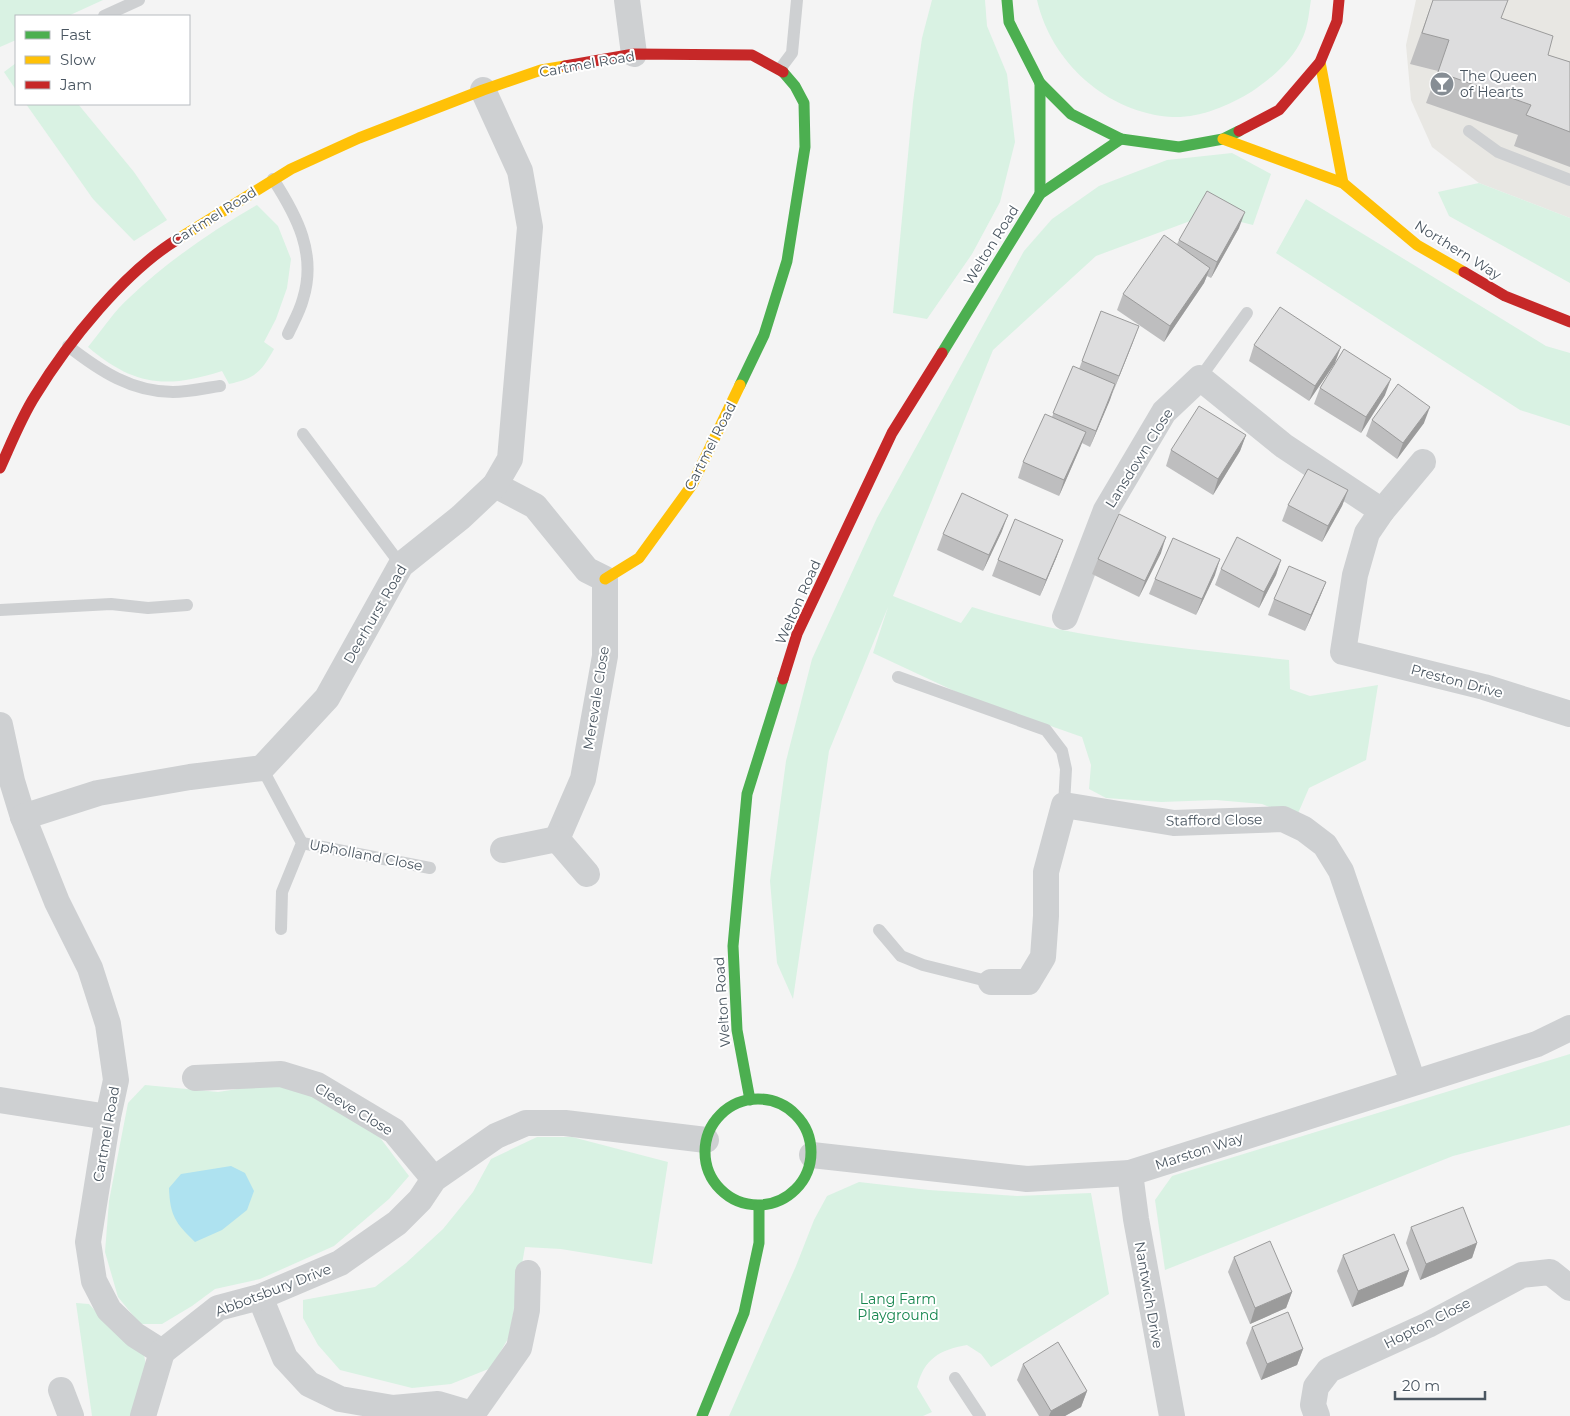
<svg xmlns="http://www.w3.org/2000/svg" width="1570" height="1416" viewBox="0 0 1570 1416" font-family="Montserrat,sans-serif">
	<style>
		.commercial { fill: #e8e7e3 }
		.green { fill: #d9f2e3 }
		.water { fill: #aee2f0 }
		.lines { fill: none; stroke-linecap: round; stroke-linejoin: round }
		.lane { stroke: #ced0d2; stroke-width: 12 }
		.street { stroke: #ced0d2; stroke-width: 26 }
		.fast { stroke: #4caf50; stroke-width: 11 }
		.slow { stroke: #ffc107; stroke-width: 11 }
		.jam { stroke: #c62828; stroke-width: 11 }
		.wall { fill: #bebebf }
		.shaded-wall { fill: #9b9b9b }
		.building { fill: #ddddde; stroke: #9b9b9b }
		.labels { text-anchor: middle; dominant-baseline: central; stroke-width: 4; stroke-linejoin: round; paint-order: stroke }
		.street-label { font-size: 14px; fill: #4a5661; stroke: #fff }
		.poi-label { font-size: 14px; fill: #4a5661; stroke: #fff; text-anchor: start }
		.park-label { font-size: 14px; fill: #17864f; stroke: #fff }
	</style>
	<rect width="100%" height="100%" fill="#f4f4f4"/>
	<polygon class="commercial" points="1416,0 1570,0 1570,218 1479,183 1432,147 1411,100 1406,45"/>
	<g class="green">
		<polygon points="0,0 103,0 68,16 16,16 16,40 0,47"/>
		<polygon points="932,0 985,0 987,26 1007,74 1015,142 1000,202 972,254 927,319 893,313 913,102 922,38"/>
		<path d="M1037,0H1311C1309,12 1308,26 1303,37C1293,60 1271,79 1251,92C1228,106 1200,118 1172,117C1107,113 1051,62 1037,0Z"/>
		<polygon points="16,63 16,90 4,72"/>
		<polygon points="26,104 78,104 134,172 167,220 134,241 93,199"/>
		<path d="M1232,153L1271,174L1253,225L1209,214L1096,256L993,350L893,596L961,623L972,607C1075,640 1183,648 1289,660L1290,689L1310,696L1378,685L1366,760L1309,788L1296,818L1262,804L1216,800L1161,802L1106,798L1089,789L1091,765L1082,737L965,696L873,653L888,607L829,751L793,999L777,963L770,881L786,761L812,659L877,518L1024,251L1052,219L1099,186L1167,160Z"/>
		<polygon points="1479,183 1570,218 1570,283 1449,216 1438,192"/>
		<polygon points="1306,199 1546,346 1570,353 1570,426 1520,410 1276,253"/>
		<path d="M257,205L278,226L291,259L287,288L276,319L264,342L274,349C261,372 256,378 229,384L222,371C166,389 134,386 88,347C102,330 114,311 130,297C169,260 212,231 257,205Z"/>
		<polygon points="1570,1054 1570,1125 1453,1156 1165,1270 1155,1200 1172,1176"/>
		<polygon points="272,1084 320,1095 375,1131 409,1176 389,1199 334,1246 260,1279 215,1289 192,1306 162,1324 140,1324 118,1297 105,1252 109,1201 128,1103 145,1085 218,1092"/>
		<polygon points="537,1137 572,1137 668,1162 652,1264 561,1249 525,1247 509,1337 491,1368 451,1384 412,1388 340,1370 318,1345 303,1318 303,1300 375,1287 406,1263 443,1229 473,1192 491,1159"/>
		<path d="M859,1182L929,1190L1017,1196L1091,1193L1109,1294L991,1367L981,1354L967,1345C939,1350 924,1359 917,1387L932,1412L923,1416H729L796,1266L814,1220L827,1196Z"/>
		<polygon points="76,1303 89,1304 108,1325 144,1355 147,1370 133,1416 92,1416"/>
	</g>
	<path class="water" d="M231,1166L245,1173L254,1191L247,1210L222,1230L195,1242C175,1223 170,1215 169,1188L181,1174Z"/>
	<g class="lines">
		<g class="lane">
			<polyline points="104,16 139,0"/>
			<polyline points="780,69 792,53 797,0"/>
			<polyline points="1469,131 1498,152 1570,180"/>
			<path d="M273,179C297,216 317,254 303,299C300,311 293,323 288,334"/>
			<path d="M68,346C100,371 132,392 173,392C189,392 205,388 220,386"/>
			<polyline points="1200,378 1247,313"/>
			<polyline points="303,434 401,565"/>
			<polyline points="0,610 111,604 148,608 187,605"/>
			<polyline points="898,677 1046,730 1062,751 1066,769 1064,805"/>
			<polyline points="262,768 302,843 282,892 281,929"/>
			<polyline points="302,843 430,868"/>
			<polyline points="879,930 901,956 923,965 991,982"/>
			<polyline points="955,1378 980,1416"/>
		</g>
		<g class="street">
			<polyline points="627,0 634,54"/>
			<polyline points="495,485 535,506 587,570 605,579 605,656 583,779 557,839 587,874"/>
			<polyline points="1382,511 1423,462"/>
			<polyline points="1065,617 1106,510 1164,412 1200,378 1284,446 1382,511 1367,533 1355,575 1343,652 1484,687 1570,714"/>
			<polyline points="0,725 12,781 23,817 57,902 90,968 108,1024 116,1080 108,1117 88,1242 94,1281 109,1310 135,1335 162,1352"/>
			<polyline points="23,817 98,793 190,777 262,768 327,698 401,565 461,517 495,485 510,459 530,227 520,171 483,90"/>
			<polyline points="503,850 557,839"/>
			<polyline points="991,982 1028,982 1043,957 1046,916 1046,872 1064,805 1174,823 1283,819 1304,829 1325,845 1341,871 1413,1082"/>
			<polyline points="195,1078 281,1074 317,1085 394,1131 434,1179"/>
			<polyline points="0,1100 108,1117"/>
			<polyline points="812,1155 1027,1179 1130,1173 1537,1044 1570,1028"/>
			<polyline points="1130,1173 1136,1219 1172,1416"/>
			<polyline points="260,1297 285,1358 309,1384 340,1399 393,1408 438,1404 472,1414"/>
			<polyline points="162,1352 218,1308 260,1297 340,1263 397,1223 420,1200 434,1179 496,1136 526,1123 565,1123 706,1140"/>
			<polyline points="61,1390 71,1416"/>
			<polyline points="143,1416 162,1352"/>
			<polyline points="471,1416 519,1348 527,1310 528,1273"/>
			<polyline points="1317,1416 1313,1405 1316,1387 1329,1370 1428,1325 1522,1275 1550,1272 1570,1288"/>
		</g>
		<g class="fast">
			<polyline points="1007,0 1009,22 1040,83 1071,114 1121,139 1179,147 1223,139 1239,131"/>
			<polyline points="1040,83 1040,194"/>
			<polyline points="942,353 1040,194 1121,139"/>
			<polyline points="740,385 764,335 787,261 805,147 804,103 795,86 783,72"/>
			<circle cx="758" cy="1152" r="53"/>
			<polyline points="750,1100 737,1030 733,946 747,794 783,679"/>
			<polyline points="702,1416 744,1313 759,1243 759,1206"/>
		</g>
		<g class="slow">
			<polyline points="1320,62 1343,183"/>
			<polyline points="1223,139 1343,183 1417,245 1464,272"/>
			<polyline points="178,239 291,169 359,138 483,90 541,70 565,66"/>
			<polyline points="605,579 639,558 692,485 740,385"/>
		</g>
		<g class="jam">
			<polyline points="565,66 634,54 752,55 783,72"/>
			<polyline points="1239,131 1279,110 1320,62 1337,21 1339,0"/>
			<polyline points="1464,272 1505,296 1570,322"/>
			<path d="M0,468C11,444 21,418 35,396C68,342 124,272 178,239"/>
			<polyline points="783,679 797,634 892,433 942,353"/>
		</g>
	</g>
	<g class="wall">
		<polygon points="1433,0 1501,18 1548,55 1570,62 1570,167 1514,146 1518,135 1426,103 1438,71 1410,64"/>
		<polygon points="1239,228 1211,278 1207,276 1204,283 1164,342 1117,310 1123,294 1177,244 1179,240"/>
		<polygon points="1101,311 1133,342 1113,392 1090,447 1082,443 1059,496 1018,478 1023,462 1052,417 1073,366 1079,369"/>
		<polygon points="1254,345 1335,363 1309,401 1249,361"/>
		<polygon points="1320,388 1385,395 1361,433 1314,404"/>
		<polygon points="1372,420 1424,423 1397,459 1366,436"/>
		<polygon points="1246,435 1240,451 1213,495 1166,466 1171,450"/>
		<polygon points="1348,490 1342,506 1322,542 1282,521 1288,505"/>
		<polygon points="1002,531 983,571 937,550 943,534"/>
		<polygon points="1161,553 1139,597 1092,574 1098,559"/>
		<polygon points="1057,556 1040,596 992,576 998,560"/>
		<polygon points="1281,560 1276,575 1259,608 1215,585 1221,569"/>
		<polygon points="1215,575 1196,615 1149,594 1155,579"/>
		<polygon points="1326,582 1320,597 1305,631 1268,615 1274,599"/>
		<polygon points="1411,1227 1477,1243 1472,1258 1420,1280 1406,1243"/>
		<polygon points="1343,1255 1409,1270 1403,1286 1352,1307 1337,1271"/>
		<polygon points="1234,1257 1292,1292 1286,1308 1250,1324 1228,1272"/>
		<polygon points="1252,1327 1303,1349 1297,1365 1261,1380 1246,1343"/>
		<polygon points="1023,1364 1087,1391 1081,1407 1065,1416 1039,1416 1017,1380"/>
	</g>
	<g class="shaded-wall">
		<polygon points="1245,212 1239,228 1211,278 1217,262"/>
		<polygon points="1210,268 1204,283 1164,342 1170,326"/>
		<polygon points="1139,326 1133,342 1113,392 1119,376"/>
		<polygon points="1341,347 1335,363 1309,401 1315,386"/>
		<polygon points="1391,379 1385,395 1361,433 1366,417"/>
		<polygon points="1115,384 1110,400 1090,447 1096,431"/>
		<polygon points="1430,407 1424,423 1397,459 1403,443"/>
		<polygon points="1086,432 1080,448 1059,496 1064,480"/>
		<polygon points="1246,435 1240,451 1213,495 1218,479"/>
		<polygon points="1348,490 1342,506 1322,542 1328,526"/>
		<polygon points="1008,515 1002,531 983,571 989,555"/>
		<polygon points="1166,537 1161,553 1139,597 1145,581"/>
		<polygon points="1063,540 1057,556 1040,596 1046,580"/>
		<polygon points="1220,559 1215,575 1196,615 1202,599"/>
		<polygon points="1281,560 1276,575 1259,608 1264,592"/>
		<polygon points="1326,582 1320,597 1305,631 1311,615"/>
		<polygon points="1477,1243 1472,1258 1420,1280 1426,1264"/>
		<polygon points="1409,1270 1403,1286 1352,1307 1358,1291"/>
		<polygon points="1292,1292 1286,1308 1250,1324 1255,1308"/>
		<polygon points="1303,1349 1297,1365 1261,1380 1267,1364"/>
		<polygon points="1087,1391 1081,1407 1065,1416 1049,1416 1051,1411"/>
	</g>
	<g class="building">
		<polygon points="1433,0 1508,0 1501,18 1553,36 1548,55 1570,62 1570,132 1526,115 1531,105 1438,72 1449,40 1422,33"/>
		<polygon points="1207,191 1245,212 1217,262 1179,240"/>
		<polygon points="1164,235 1210,268 1170,326 1123,294"/>
		<polygon points="1280,307 1341,347 1315,386 1254,345"/>
		<polygon points="1101,311 1139,326 1119,376 1082,361"/>
		<polygon points="1344,349 1391,379 1366,417 1320,388"/>
		<polygon points="1073,366 1115,384 1096,431 1053,413"/>
		<polygon points="1398,384 1430,407 1403,443 1372,420"/>
		<polygon points="1199,406 1246,435 1218,479 1171,450"/>
		<polygon points="1045,414 1086,432 1064,480 1023,462"/>
		<polygon points="1308,469 1348,490 1328,526 1288,505"/>
		<polygon points="962,493 1008,515 989,555 943,534"/>
		<polygon points="1119,514 1166,537 1145,581 1098,559"/>
		<polygon points="1015,519 1063,540 1046,580 998,560"/>
		<polygon points="1237,537 1281,560 1264,592 1221,569"/>
		<polygon points="1173,538 1220,559 1202,599 1155,579"/>
		<polygon points="1289,566 1326,582 1311,615 1274,599"/>
		<polygon points="1463,1207 1477,1243 1426,1264 1411,1227"/>
		<polygon points="1394,1234 1409,1270 1358,1291 1343,1255"/>
		<polygon points="1270,1241 1292,1292 1255,1308 1234,1257"/>
		<polygon points="1288,1312 1303,1349 1267,1364 1252,1327"/>
		<polygon points="1058,1342 1087,1391 1051,1411 1023,1364"/>
	</g>
	<defs>
		<symbol id="bar-disc" viewBox="-11 -11 22 22"><circle r="9.5" fill="#868d94" stroke="#fff"/><path d="M-6-5H6L.8 .8V4.5H3.5V6h-7V4.5H-.8V.8Z" fill="#fff"/></symbol>
	</defs>
	<g fill-rule="evenodd">
		<use href="#bar-disc" x="1428" y="70" width="28" height="28"/>
	</g>
	<g class="labels">
		<g class="street-label">
			<text transform="translate(587 64) rotate(-10)">Cartmel Road</text>
			<text transform="translate(214 216) rotate(-32)">Cartmel Road</text>
			<text transform="translate(991 245) rotate(-58)">Welton Road</text>
			<text transform="translate(1458 250) rotate(32)">Northern Way</text>
			<text transform="translate(710 446) rotate(-63)">Cartmel Road</text>
			<text transform="translate(1139 458) rotate(-58)">Lansdown Close</text>
			<text transform="translate(798 602) rotate(-66)">Welton Road</text>
			<text transform="translate(375 614) rotate(-60)">Deerhurst Road</text>
			<text transform="translate(1457 681) rotate(15)">Preston Drive</text>
			<text transform="translate(596 698) rotate(-81)">Merevale Close</text>
			<text transform="translate(1214 820) rotate(-1)">Stafford Close</text>
			<text transform="translate(366 855) rotate(11)">Upholland Close</text>
			<text transform="translate(722 1002) rotate(-94)">Welton Road</text>
			<text transform="translate(354 1109) rotate(31)">Cleeve Close</text>
			<text transform="translate(106 1134) rotate(-80)">Cartmel Road</text>
			<text transform="translate(1199 1151) rotate(-18)">Marston Way</text>
			<text transform="translate(273 1290) rotate(-21)">Abbotsbury Drive</text>
			<text transform="translate(1149 1295) rotate(80)">Nantwich Drive</text>
			<text transform="translate(1427 1323) rotate(-27)">Hopton Close</text>
		</g>
		<g class="poi-label">
			<text x="1460" y="76">The Queen<tspan x="1460" dy="16">of Hearts</tspan></text>
		</g>
		<g class="park-label">
			<text x="898" y="1299">Lang Farm<tspan x="898" dy="16">Playground</tspan></text>
		</g>
	</g>
	<rect x="15" y="15" width="175" height="90" fill="#ffffff" stroke="#b7bbc0"/>
	<rect x="25" y="31" width="25" height="8" fill="#4caf50" stroke="#b7bbc0"/>
	<text x="60" y="40" font-size="15" fill="#4a5661">Fast</text>
	<rect x="25" y="56" width="25" height="8" fill="#ffc107" stroke="#b7bbc0"/>
	<text x="60" y="65" font-size="15" fill="#4a5661">Slow</text>
	<rect x="25" y="81" width="25" height="8" fill="#c62828" stroke="#b7bbc0"/>
	<text x="60" y="90" font-size="15" fill="#4a5661">Jam</text>
	<path d="M1395 1391v8h90v-8" fill="none" stroke="#4a5661" stroke-width="2.5"/>
	<text x="1402" y="1391" font-size="15" fill="#4a5661" stroke="#ffffff" stroke-width="4" paint-order="stroke">20 m</text>
</svg>
